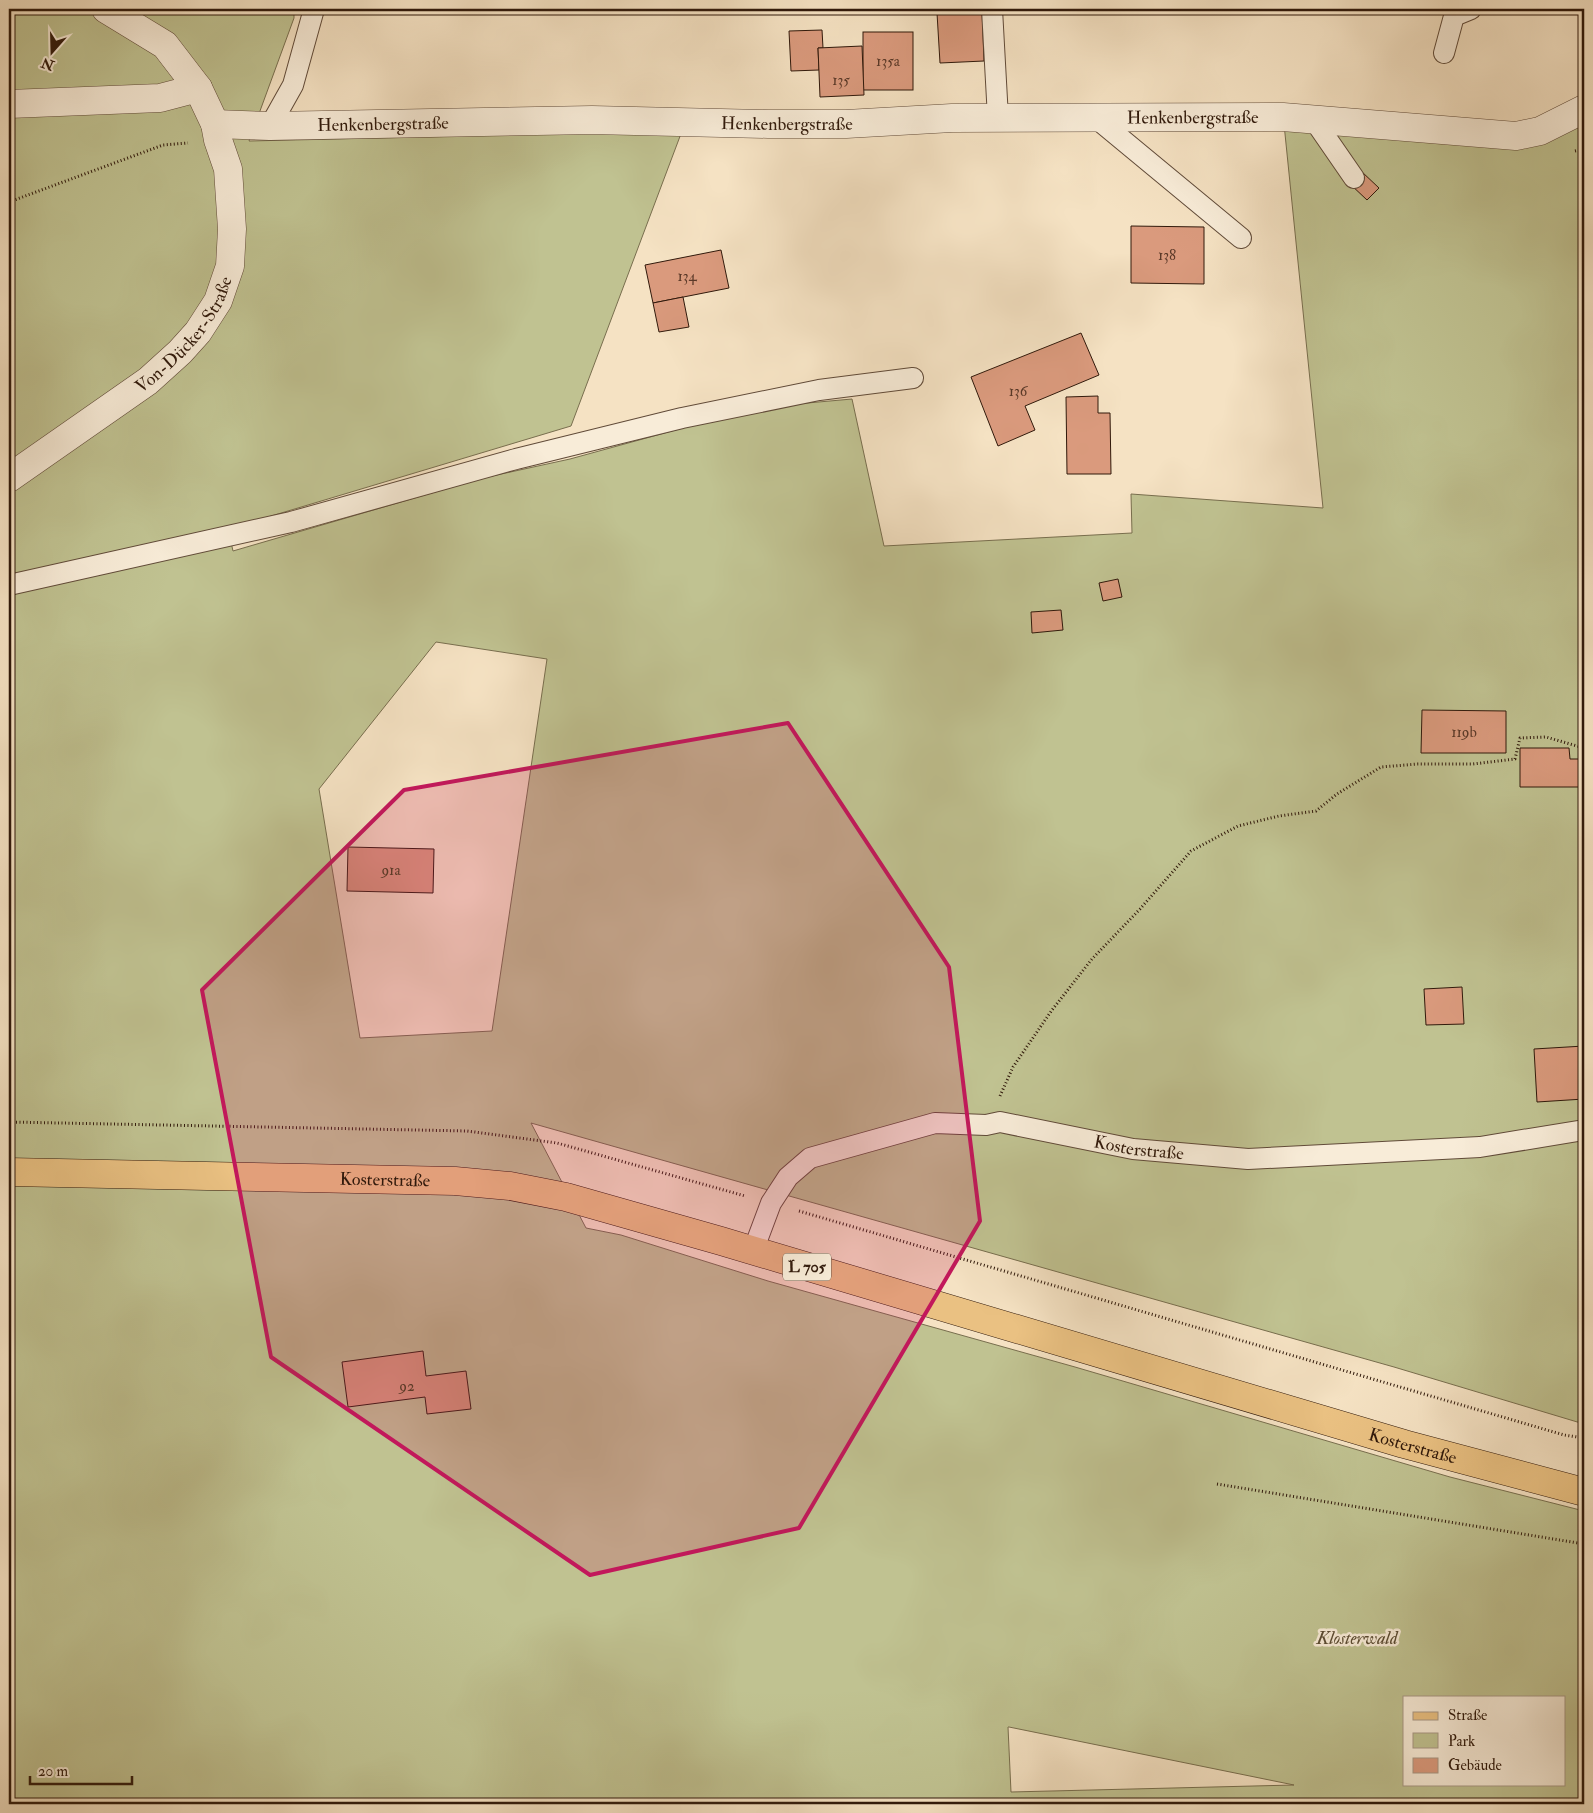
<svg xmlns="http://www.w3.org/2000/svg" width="1593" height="1813" viewBox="0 0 1593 1813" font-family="'IM FELL Double Pica',serif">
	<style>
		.green { fill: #c0c291; stroke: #786e4e; fill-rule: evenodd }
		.building { fill: #da9a7d; stroke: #30190b }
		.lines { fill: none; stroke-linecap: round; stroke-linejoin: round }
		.lane-casing { stroke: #614b39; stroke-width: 22 }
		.street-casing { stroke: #614b39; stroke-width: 29 }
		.primary-casing { stroke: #30190b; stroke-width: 29 }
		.path { stroke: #30190b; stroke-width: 3; stroke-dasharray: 1 2.5; stroke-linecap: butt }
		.lane { stroke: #f8ecd8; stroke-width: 20 }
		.street { stroke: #f8ecd8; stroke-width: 28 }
		.primary { stroke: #eac182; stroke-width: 28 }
		.marked { fill: #c2185b; fill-opacity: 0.2; stroke: #c2185b; stroke-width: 4; stroke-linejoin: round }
		.labels { text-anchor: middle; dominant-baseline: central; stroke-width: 5; stroke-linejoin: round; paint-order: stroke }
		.number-label { font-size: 15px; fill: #5a3928 }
		.shield { fill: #f8ecd8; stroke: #6c5848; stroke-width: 1 }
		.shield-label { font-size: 16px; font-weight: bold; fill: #30190b }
		.street-label { font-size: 18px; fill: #30190b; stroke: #f8ecd8 }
		.park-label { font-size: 18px; font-style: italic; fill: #5b4c33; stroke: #f8ecd8 }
	</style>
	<rect width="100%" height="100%" fill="#f5e2c3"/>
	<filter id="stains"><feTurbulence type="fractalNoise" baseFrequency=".004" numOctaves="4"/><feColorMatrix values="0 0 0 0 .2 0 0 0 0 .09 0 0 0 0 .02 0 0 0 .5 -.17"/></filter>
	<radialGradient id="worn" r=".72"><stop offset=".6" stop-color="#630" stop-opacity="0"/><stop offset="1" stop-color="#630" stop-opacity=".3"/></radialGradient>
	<path class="green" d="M9,9H294V18L249,141L682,131L571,426L228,529L233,551L483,478L570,459L690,426L774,406L852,399L884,546L1132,533L1131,494L1323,508L1284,124L1476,140L1584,115V1424L1394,1367L531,1123L586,1228L621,1235L768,1281L1075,1367L1450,1477L1584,1511V1804H9ZM436,642L547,659L492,1031L360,1038L319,789ZM1404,1697H1564V1784H1404ZM1008,1727H1009L1294,1785L1011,1792Z"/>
	<g class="building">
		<polygon points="982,10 984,61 940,63 937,13"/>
		<polygon points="822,30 823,48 818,48 819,70 791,71 789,31"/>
		<rect x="863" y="32" width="50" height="58"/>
		<polygon points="862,46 864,95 820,97 818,48"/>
		<polygon points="1361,171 1379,188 1367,200 1349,183"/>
		<polygon points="1131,226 1204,227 1204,284 1131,283"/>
		<polygon points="721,250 729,288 653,303 645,265"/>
		<polygon points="683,297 689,327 659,332 653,303"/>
		<polygon points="1081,333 1099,375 1025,406 1035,430 998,446 971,377"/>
		<polygon points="1098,396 1098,413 1110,413 1111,474 1067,474 1066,397"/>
		<polygon points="1118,579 1122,597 1103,601 1099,583"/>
		<polygon points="1061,610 1063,630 1032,633 1031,612"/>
		<polygon points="1422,710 1506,711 1506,753 1421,753"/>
		<polygon points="1520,748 1569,748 1570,759 1584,759 1584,787 1520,787"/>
		<polygon points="348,847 434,849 433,893 347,891"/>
		<polygon points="1462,987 1464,1024 1426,1025 1424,989"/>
		<polygon points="1584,1046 1584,1099 1537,1102 1534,1049"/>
		<polygon points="423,1351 426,1376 466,1371 471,1409 427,1414 425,1397 348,1407 342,1362"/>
	</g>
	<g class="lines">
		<defs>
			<g id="lane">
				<polyline points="992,9 998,118"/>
				<polyline points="1444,53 1454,16 1471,9"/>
				<polyline points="1096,118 1241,238"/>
				<polyline points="1314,120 1354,178"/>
				<polyline points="270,126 293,85 314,9"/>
				<polyline points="9,585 291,522 516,459 682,418 819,390 913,378"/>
				<path id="s1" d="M753,1251L771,1203L788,1177L810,1158L935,1123L986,1125L1000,1122L1133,1149L1248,1159L1480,1147L1584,1130"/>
			</g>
			<g id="street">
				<polyline points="9,104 160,98 198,88"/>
				<path id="s2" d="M215,124L270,126L592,120L768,124H846L952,118L1283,117L1516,136L1540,131L1584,109"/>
				<path id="s3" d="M9,478L148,381L180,352L198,332L218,301L230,266L232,229L228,169L218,140L215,124L198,88L165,45L106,9"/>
			</g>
			<g id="primary">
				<path id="s4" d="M9,1172L455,1181L510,1186L566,1197L721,1241L1404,1444L1584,1492"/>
			</g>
		</defs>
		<use href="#lane" class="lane-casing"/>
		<use href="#street" class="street-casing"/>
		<use href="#primary" class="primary-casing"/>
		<g class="path">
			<polyline points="1575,151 1584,149"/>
			<polyline points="9,202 163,145 188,143"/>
			<polyline points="1000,1096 1013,1067 1052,1010 1092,959 1140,909 1191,851 1238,826 1279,816 1316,811 1337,794 1381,767 1418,764 1473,764 1515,759 1520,738 1546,737 1584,748"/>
			<polyline points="9,1122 467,1131 557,1143 745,1196"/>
			<polyline points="799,1211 1564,1435 1584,1438"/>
			<polyline points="1217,1484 1584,1544"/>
		</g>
		<use href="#lane" class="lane"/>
		<use href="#street" class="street"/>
		<use href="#primary" class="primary"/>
	</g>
	<path class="marked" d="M788,723L949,967L980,1221L799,1528L590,1575L271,1357L202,990L404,790Z"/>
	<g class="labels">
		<g class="number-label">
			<text x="888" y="61">135a</text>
			<text x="841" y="80">135</text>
			<text x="1167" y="255">138</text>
			<text x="687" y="276">134</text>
			<text x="1018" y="391">136</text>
			<text x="1464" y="732">119b</text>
			<text x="391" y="870">91a</text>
			<text x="407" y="1386">92</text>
		</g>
		<rect class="shield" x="783" y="1253.5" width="48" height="27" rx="4"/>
		<g class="shield-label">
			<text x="807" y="1267">L 705</text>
		</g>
		<g class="street-label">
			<text stroke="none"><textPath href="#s2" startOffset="978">Henkenbergstraße</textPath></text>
			<text stroke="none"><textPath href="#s2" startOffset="572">Henkenbergstraße</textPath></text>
			<text stroke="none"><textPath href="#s2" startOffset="168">Henkenbergstraße</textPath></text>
			<text stroke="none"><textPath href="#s3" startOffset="229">Von-Dücker-Straße</textPath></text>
			<text stroke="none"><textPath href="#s1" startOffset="448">Kosterstraße</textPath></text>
			<text stroke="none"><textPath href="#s4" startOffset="376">Kosterstraße</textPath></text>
			<text stroke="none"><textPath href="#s4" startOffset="1441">Kosterstraße</textPath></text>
		</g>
		<g class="park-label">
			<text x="1357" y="1638">Klosterwald</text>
		</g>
	</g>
	<rect width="1593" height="1813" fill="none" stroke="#f5e2c3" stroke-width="30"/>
	<rect x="10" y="10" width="1573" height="1793" fill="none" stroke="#30190b" stroke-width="2.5"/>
	<rect x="15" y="15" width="1563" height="1783" fill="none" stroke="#30190b"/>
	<rect x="1403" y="1696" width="162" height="90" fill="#f8ecd8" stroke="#a89886"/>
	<rect x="1413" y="1712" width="25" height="8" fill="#eac182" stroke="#a89886"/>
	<text x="1448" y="1720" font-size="15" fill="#30190b">Straße</text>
	<rect x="1413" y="1733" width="25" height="15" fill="#c0c291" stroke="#a89886"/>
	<text x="1448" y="1746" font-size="15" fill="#30190b">Park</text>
	<rect x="1413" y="1758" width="25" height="15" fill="#da9a7d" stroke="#a89886"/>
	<text x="1448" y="1770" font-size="15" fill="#30190b">Gebäude</text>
	<g transform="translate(52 52) rotate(200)" stroke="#f8ecd8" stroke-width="4" paint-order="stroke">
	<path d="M0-4L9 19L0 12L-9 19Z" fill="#30190b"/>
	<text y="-8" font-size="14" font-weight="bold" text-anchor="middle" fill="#30190b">N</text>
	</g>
	<path d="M30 1776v8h102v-8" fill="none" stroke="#30190b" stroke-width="2.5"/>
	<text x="38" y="1776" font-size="15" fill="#30190b" stroke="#f8ecd8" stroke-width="4" paint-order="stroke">20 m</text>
	<rect width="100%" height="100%" filter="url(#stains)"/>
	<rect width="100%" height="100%" fill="url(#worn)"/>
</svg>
